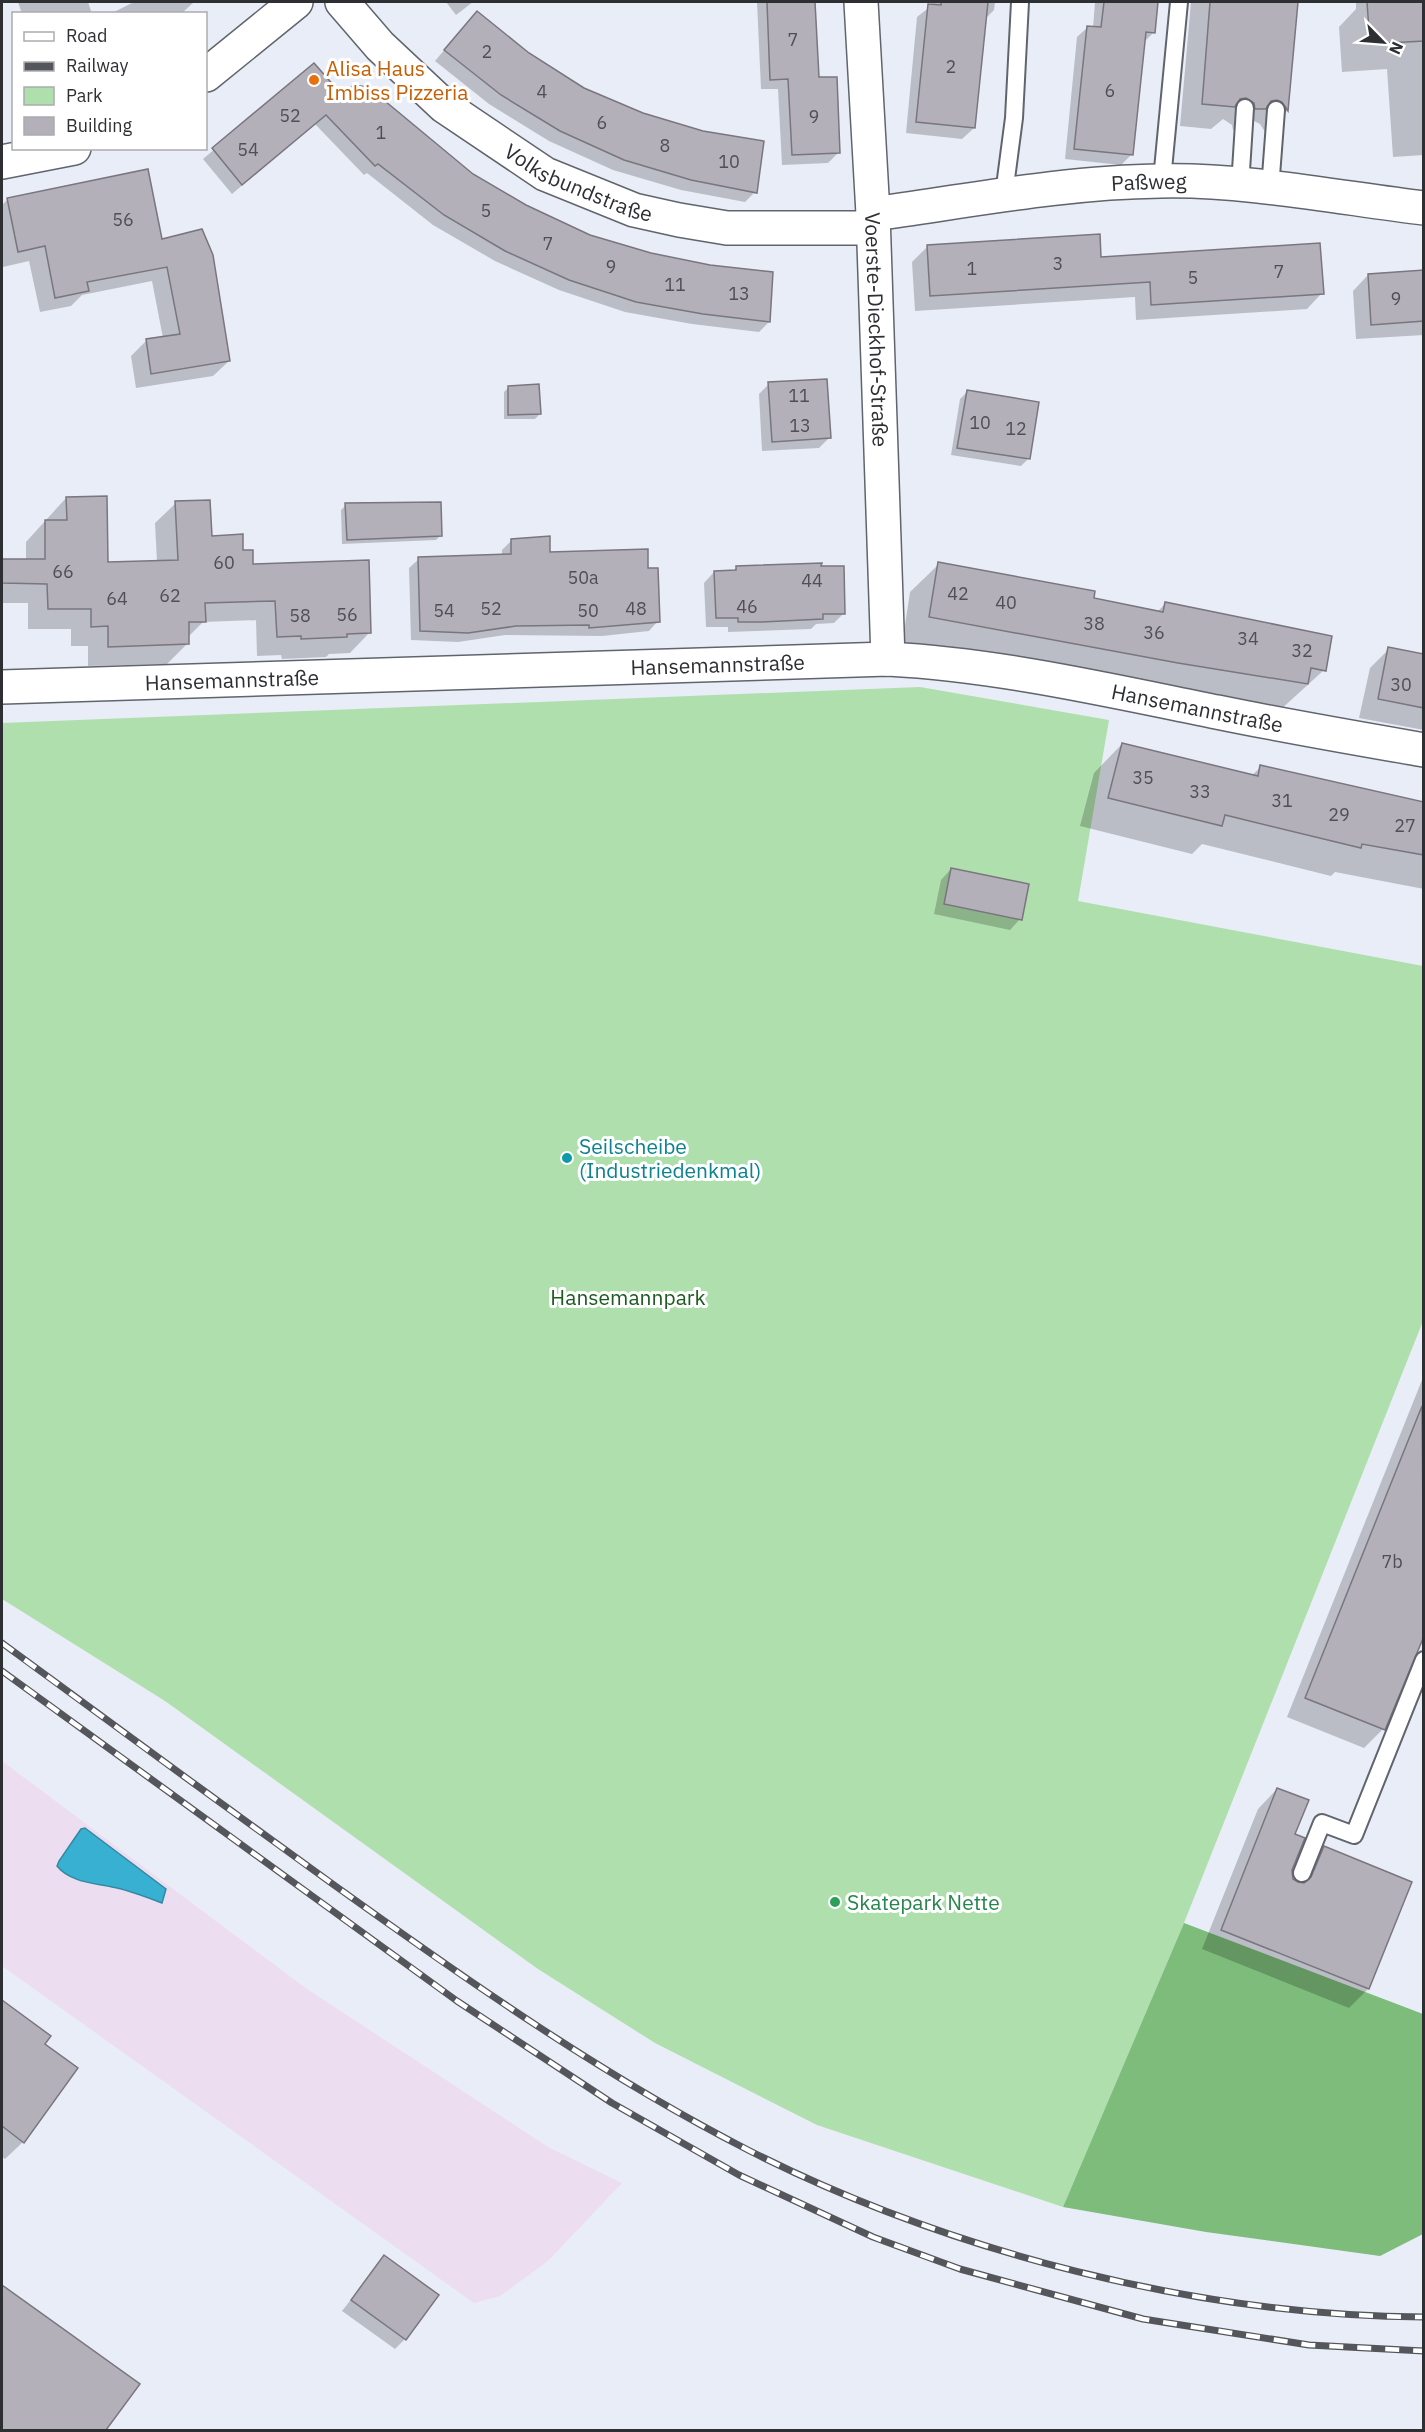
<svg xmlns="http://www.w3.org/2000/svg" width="1425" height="2432" viewBox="0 0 1425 2432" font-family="'IBM Plex Sans',sans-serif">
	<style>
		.industrial { fill: #edddf0 }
		.green { fill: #afdfad }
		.forest { fill: #7dbc7b }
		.water { fill: #37b0d1; stroke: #3489a2; stroke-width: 1.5 }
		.shadow { fill: #0003 }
		.building { fill: #b4b0ba; stroke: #79767e; stroke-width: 1.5 }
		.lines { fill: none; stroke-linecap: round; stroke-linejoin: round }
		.lane-casing { stroke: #60646c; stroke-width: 20 }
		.street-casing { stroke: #60646c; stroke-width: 36 }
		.secondary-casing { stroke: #60646c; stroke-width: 36 }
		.lane { stroke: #fff; stroke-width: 16 }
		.street { stroke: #fff; stroke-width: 33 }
		.secondary { stroke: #fff; stroke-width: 33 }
		.rail-casing { stroke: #54565b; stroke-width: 7 }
		.rail { stroke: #fff; stroke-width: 4.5; stroke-dasharray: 14; stroke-linecap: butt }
		.food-dot { fill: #e8710a; stroke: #fff; stroke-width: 2 }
		.culture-dot { fill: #0f9aa8; stroke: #fff; stroke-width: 2 }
		.leisure-dot { fill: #2e9e5b; stroke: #fff; stroke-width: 2 }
		.labels { text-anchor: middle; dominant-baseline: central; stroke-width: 6; stroke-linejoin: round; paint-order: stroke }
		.number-label { font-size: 18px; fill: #504f55 }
		.food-label { font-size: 21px; fill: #c56008; stroke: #fff; text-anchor: start }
		.street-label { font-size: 21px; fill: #2e2f33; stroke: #fff }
		.culture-label { font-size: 21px; fill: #0d838f; stroke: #fff; text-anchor: start }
		.park-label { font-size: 21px; fill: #1c5c1e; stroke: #fff }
		.leisure-label { font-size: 21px; fill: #27864d; stroke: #fff; text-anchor: start }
	</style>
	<rect width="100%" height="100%" fill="#e9edf7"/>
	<polygon class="industrial" points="2,1761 307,1989 548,2147 622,2183 548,2261 500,2296 474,2303 2,1966"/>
	<polygon class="green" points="920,687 1109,720 1078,901 1423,966 1423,1321 1184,1923 1063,2207 817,2125 655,2043 538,1969 165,1701 2,1599 2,723"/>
	<polygon class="forest" points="1184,1923 1423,2014 1423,2234 1380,2256 1206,2232 1063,2207"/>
	<path class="water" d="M85,1828L166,1889L162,1903C146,1897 129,1890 112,1887C93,1883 70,1882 57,1866L59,1861L81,1829Z"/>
	<g class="shadow">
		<polygon points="18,2 88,2 92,14 22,14"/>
		<polygon points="134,2 194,2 181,14 110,14"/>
		<polygon points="446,2 473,2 456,15"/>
		<polygon points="757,2 814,2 817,79 839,152 828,163 782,165 778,89 761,89"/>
		<polygon points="932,2 995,2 994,10 985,19 974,128 962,139 906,133 917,17 931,6"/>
		<polygon points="1095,2 1157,2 1154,32 1144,42 1132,154 1121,165 1065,159 1077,37 1088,27 1093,28"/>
		<polygon points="1191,2 1296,2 1287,111 1265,132 1260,124 1254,121 1242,131 1233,130 1232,125 1223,119 1211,129 1180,126"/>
		<polygon points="1356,2 1424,2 1424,155 1393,157 1387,69 1342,72 1339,27 1356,9"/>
		<polygon points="467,23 529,54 755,192 745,202 681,190 613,170 549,141 489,104 435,61"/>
		<polygon points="314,65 342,97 526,206 769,322 759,332 692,324 625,312 559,290 495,261 433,225 367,173 364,175 315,124 232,194 203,159"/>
		<polygon points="8,199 161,241 229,361 213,376 136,388 131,356 146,341 163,338 152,281 82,295 71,306 40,312 29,261 3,267 2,205"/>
		<polygon points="927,247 1100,259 1322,293 1307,309 1136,320 1135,297 915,311 912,262"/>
		<polygon points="1424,272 1424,335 1356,339 1353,291 1368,275"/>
		<polygon points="769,384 829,438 819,448 762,451 759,394"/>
		<polygon points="509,387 540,414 535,419 504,419 504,392"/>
		<polygon points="967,392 1028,459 1021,466 951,455 960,399"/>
		<polygon points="66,498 106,564 157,562 155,523 176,503 211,537 242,552 252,565 370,632 350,653 329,654 326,657 282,659 281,655 257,656 256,620 203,622 188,637 188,643 167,664 88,666 88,646 71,646 71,629 28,629 28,603 2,603 2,560 26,560 26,542"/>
		<polygon points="346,505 441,535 436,540 342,544 341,510"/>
		<polygon points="512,540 549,553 647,569 658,621 649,631 602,636 505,635 458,642 411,640 409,568 419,559 502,556 502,550"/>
		<polygon points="939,564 1157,612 1166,603 1324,670 1278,712 902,645 910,592"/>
		<polygon points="737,567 820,568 844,613 834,623 816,624 811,629 728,632 728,627 706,627 704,583 714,572 732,572"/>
		<polygon points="1389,649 1424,656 1424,730 1359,718 1370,668"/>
		<polygon points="1122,744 1251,776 1261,767 1424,804 1424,889 1335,872 1331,876 1202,844 1192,854 1080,826 1094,773"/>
		<polygon points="951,869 1020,919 1010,930 934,914 941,880"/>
		<polygon points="1424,1375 1424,1630 1383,1729 1364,1748 1287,1717"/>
		<polygon points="1277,1789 1293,1835 1291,1869 1292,1880 1298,1885 1305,1867 1324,1848 1410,1882 1368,1989 1349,2008 1202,1949 1258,1809"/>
		<polygon points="2,2002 49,2036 43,2045 23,2142 5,2159 2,2157"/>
		<polygon points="384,2257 405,2339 395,2349 342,2311"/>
		<polygon points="2,2287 138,2384 104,2430 2,2430"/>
	</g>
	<g class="building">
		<polygon points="767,2 815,2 819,77 837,77 840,153 792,155 788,79 770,80"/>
		<polygon points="941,2 988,2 975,128 916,122 928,4 941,5"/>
		<polygon points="1104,2 1158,2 1155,33 1146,32 1133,155 1074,149 1087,26 1101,27"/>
		<polygon points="1210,2 1298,2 1288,111 1282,102 1277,100 1271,101 1266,109 1255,109 1254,103 1246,98 1240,99 1235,107 1202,104"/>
		<polygon points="1367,2 1424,2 1424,41 1370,44"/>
		<polygon points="477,11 529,53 584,88 643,113 703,131 764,141 757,193 691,180 624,160 560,131 501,95 444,50"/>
		<polygon points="314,63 343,96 353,85 368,87 473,174 526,205 590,235 651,253 710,265 773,272 770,322 703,314 636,302 569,280 505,251 444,215 378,164 375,166 326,115 242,185 212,148"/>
		<polygon points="148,169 162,239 202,229 213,255 230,361 151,374 146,339 180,334 167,267 87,282 89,291 55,298 45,246 18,252 7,198"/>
		<polygon points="1100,234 1101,257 1320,243 1324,294 1151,305 1150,282 930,296 927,245"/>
		<polygon points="1424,270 1424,321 1371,325 1368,274"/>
		<polygon points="827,379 831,438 772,442 768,382"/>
		<polygon points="539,384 541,414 508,415 508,386"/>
		<polygon points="967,390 1039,402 1030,459 957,448"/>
		<polygon points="107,496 108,562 178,560 175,501 210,500 212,536 243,534 243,550 253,550 253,564 369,560 371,633 347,634 347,637 301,639 301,636 277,637 275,601 205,603 206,622 189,622 189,644 108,647 108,626 91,627 91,609 48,609 47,584 2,583 2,559 45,559 45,520 67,520 66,497"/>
		<polygon points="441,502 442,536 347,540 345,503"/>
		<polygon points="550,536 550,552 648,549 648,568 658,568 660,622 589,628 589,625 516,626 468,633 420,631 418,557 511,554 511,539"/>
		<polygon points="938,562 1095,591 1094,598 1163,612 1165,602 1332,636 1326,671 1311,668 1308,684 1178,663 929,617"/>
		<polygon points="822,563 821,566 844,566 845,614 823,614 823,619 762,622 738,622 738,618 716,618 714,571 736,570 736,566"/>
		<polygon points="1388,647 1424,654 1424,708 1378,699"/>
		<polygon points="1122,743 1258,776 1260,765 1424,802 1424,855 1362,844 1361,848 1225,815 1222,826 1108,798"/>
		<polygon points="951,868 1029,884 1022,920 944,904"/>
		<polygon points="1422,1406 1424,1636 1385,1730 1305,1698"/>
		<polygon points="1277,1788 1309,1800 1295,1834 1305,1838 1292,1870 1293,1879 1298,1882 1304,1883 1311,1877 1324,1846 1412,1882 1369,1989 1221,1930"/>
		<polygon points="2,2000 51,2036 45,2044 78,2068 24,2143 2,2126"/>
		<polygon points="384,2255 439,2295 406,2340 351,2300"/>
		<polygon points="2,2285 140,2384 106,2430 2,2430"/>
	</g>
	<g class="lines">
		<defs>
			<g id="lane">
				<polyline points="1162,180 1179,2"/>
				<polyline points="1240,186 1245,108"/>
				<polyline points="1270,189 1276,110"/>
				<polyline points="1004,194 1014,118 1020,2"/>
				<polyline points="1302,1873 1322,1823 1354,1835 1424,1660"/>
			</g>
			<g id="street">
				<path id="s1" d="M342,2L380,46L444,106L545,174L634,210L679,220L727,228H872"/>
				<path id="s2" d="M861,2L873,214L888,659"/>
				<polyline points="206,75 296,2"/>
				<polyline points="2,162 74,148"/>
				<path id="s3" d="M873,214C968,201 1065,182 1161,181C1244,179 1341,198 1424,208"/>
			</g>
			<g id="secondary">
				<path id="s4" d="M2,687L888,659C999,665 1108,690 1217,712C1285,726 1355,738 1424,750"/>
			</g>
		</defs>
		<use href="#lane" class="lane-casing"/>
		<use href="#street" class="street-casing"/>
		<use href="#secondary" class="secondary-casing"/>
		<use href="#lane" class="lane"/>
		<use href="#street" class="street"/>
		<use href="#secondary" class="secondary"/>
		<defs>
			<g id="rail">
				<path d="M2,1643C112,1724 223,1805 334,1885C468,1981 602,2075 748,2150C949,2252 1198,2316 1424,2317"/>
				<polyline points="2,1671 457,2001 612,2103 739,2175 873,2237 960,2269 1143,2319 1309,2345 1424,2351"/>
			</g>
		</defs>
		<use href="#rail" class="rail-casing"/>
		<use href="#rail" class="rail"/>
	</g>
	<circle class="food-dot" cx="314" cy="80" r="6"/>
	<circle class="culture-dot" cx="567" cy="1158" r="6"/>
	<circle class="leisure-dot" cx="835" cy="1902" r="6"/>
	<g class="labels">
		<g class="number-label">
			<text x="793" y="39">7</text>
			<text x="487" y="51">2</text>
			<text x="951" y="66">2</text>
			<text x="1110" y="90">6</text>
			<text x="542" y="91">4</text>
			<text x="290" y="115">52</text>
			<text x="814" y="116">9</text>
			<text x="602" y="122">6</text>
			<text x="381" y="132">1</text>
			<text x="665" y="145">8</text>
			<text x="248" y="149">54</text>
			<text x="729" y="161">10</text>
			<text x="486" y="210">5</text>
			<text x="123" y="219">56</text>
			<text x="548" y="243">7</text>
			<text x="1058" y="263">3</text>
			<text x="611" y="266">9</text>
			<text x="972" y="268">1</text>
			<text x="1279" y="271">7</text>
			<text x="1193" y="277">5</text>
			<text x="675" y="284">11</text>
			<text x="739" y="293">13</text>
			<text x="1396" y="298">9</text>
			<text x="799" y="395">11</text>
			<text x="980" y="422">10</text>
			<text x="800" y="425">13</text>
			<text x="1016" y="428">12</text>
			<text x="224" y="562">60</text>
			<text x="63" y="571">66</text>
			<text x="583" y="577">50a</text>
			<text x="812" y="580">44</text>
			<text x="958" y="593">42</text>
			<text x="170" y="595">62</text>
			<text x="117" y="598">64</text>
			<text x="1006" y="602">40</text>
			<text x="747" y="606">46</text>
			<text x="491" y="608">52</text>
			<text x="636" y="608">48</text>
			<text x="444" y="610">54</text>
			<text x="588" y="610">50</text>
			<text x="347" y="614">56</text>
			<text x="300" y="615">58</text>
			<text x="1094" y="623">38</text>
			<text x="1154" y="632">36</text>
			<text x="1248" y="638">34</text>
			<text x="1302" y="650">32</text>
			<text x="1401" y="684">30</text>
			<text x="1143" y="777">35</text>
			<text x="1200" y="791">33</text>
			<text x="1282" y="800">31</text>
			<text x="1339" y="814">29</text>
			<text x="1405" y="825">27</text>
			<text x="1392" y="1561">7b</text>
		</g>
		<g class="food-label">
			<text x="326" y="68">Alisa Haus<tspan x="326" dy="24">Imbiss Pizzeria</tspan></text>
		</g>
		<g class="street-label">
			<text stroke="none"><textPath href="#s1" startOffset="302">Volksbundstraße</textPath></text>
			<text stroke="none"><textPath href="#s3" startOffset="278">Paßweg</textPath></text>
			<text stroke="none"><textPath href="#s2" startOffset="328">Voerste-Dieckhof-Straße</textPath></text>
			<text stroke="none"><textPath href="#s4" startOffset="716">Hansemannstraße</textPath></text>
			<text stroke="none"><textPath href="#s4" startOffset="230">Hansemannstraße</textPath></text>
			<text stroke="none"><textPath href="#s4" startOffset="1200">Hansemannstraße</textPath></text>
		</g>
		<g class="culture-label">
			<text x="579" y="1146">Seilscheibe<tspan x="579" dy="24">(Industriedenkmal)</tspan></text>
		</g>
		<g class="park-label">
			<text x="628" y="1297">Hansemannpark</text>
		</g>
		<g class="leisure-label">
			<text x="847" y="1902">Skatepark Nette</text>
		</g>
	</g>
	<rect width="1425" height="2432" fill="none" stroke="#2e2f33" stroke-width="6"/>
	<rect x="12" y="12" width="195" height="138" fill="#ffffff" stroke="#abacad" stroke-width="1.5"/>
	<rect x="24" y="32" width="30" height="9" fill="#ffffff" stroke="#abacad" stroke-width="1.5"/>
	<text x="66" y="42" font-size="18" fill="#2e2f33">Road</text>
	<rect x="24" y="62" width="30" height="9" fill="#54565b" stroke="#abacad" stroke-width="1.5"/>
	<text x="66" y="72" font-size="18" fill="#2e2f33">Railway</text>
	<rect x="24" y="87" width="30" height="18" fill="#afdfad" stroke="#abacad" stroke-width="1.5"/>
	<text x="66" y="102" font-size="18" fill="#2e2f33">Park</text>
	<rect x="24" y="117" width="30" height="18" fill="#b4b0ba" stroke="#abacad" stroke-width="1.5"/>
	<text x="66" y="132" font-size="18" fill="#2e2f33">Building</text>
	<g transform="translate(1383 42) rotate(115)" stroke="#ffffff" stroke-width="4.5" paint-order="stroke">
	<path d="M0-4.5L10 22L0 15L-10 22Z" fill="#2e2f33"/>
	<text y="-9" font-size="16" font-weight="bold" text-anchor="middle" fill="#2e2f33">N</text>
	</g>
</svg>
